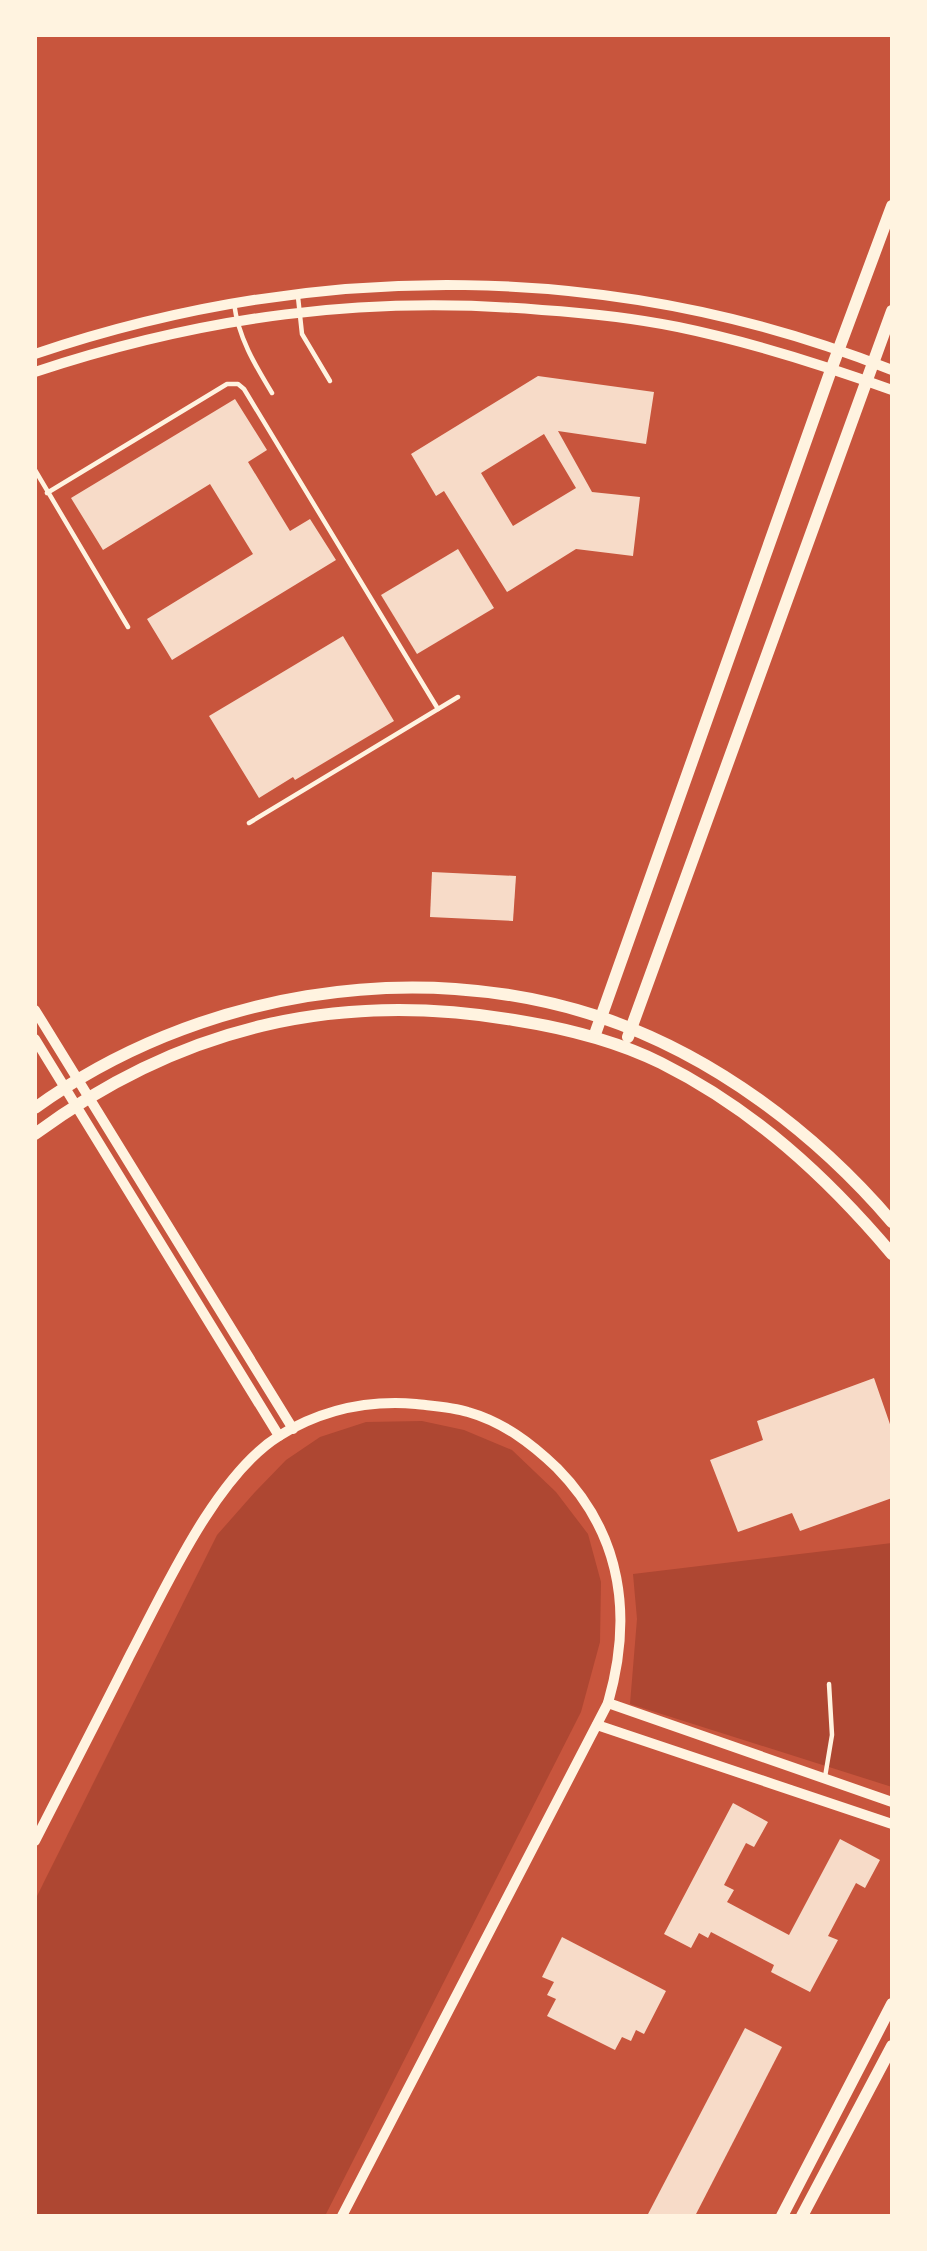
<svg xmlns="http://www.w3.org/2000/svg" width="927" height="2251" viewBox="0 0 927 2251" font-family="Helvetica,sans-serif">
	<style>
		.green { fill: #ae4732 }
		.building { fill: #f7dbc8; fill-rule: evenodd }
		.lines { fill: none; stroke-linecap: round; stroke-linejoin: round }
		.service { stroke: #fff3e0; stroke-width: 4.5 }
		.tertiary { stroke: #fff3e0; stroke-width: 10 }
		.secondary { stroke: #fff3e0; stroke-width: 12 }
	</style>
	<rect width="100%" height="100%" fill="#c8553d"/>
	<g class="green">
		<polygon points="422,1421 464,1430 512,1450 556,1492 588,1534 601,1582 600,1642 581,1712 325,2216 35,2216 35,1900 217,1535 255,1492 286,1460 320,1437 366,1422"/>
		<polygon points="892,1543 892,1787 630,1704 637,1619 633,1574"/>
	</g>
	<g class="building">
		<path d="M538,376L654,392L646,444L558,431L592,492L640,497L633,556L576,549L507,592L444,491L436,496L411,454ZM544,434L576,488L513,526L481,473Z"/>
		<polygon points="235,399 267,450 248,462 290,531 310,519 336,560 172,660 147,619 253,554 210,484 103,550 71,498"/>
		<polygon points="458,549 494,608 417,654 381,595"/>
		<polygon points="343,636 394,721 295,780 293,777 259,798 209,716"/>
		<polygon points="432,872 516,876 513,921 430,917"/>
		<polygon points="874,1378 892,1430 892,1498 800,1531 792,1513 738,1532 710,1460 763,1440 757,1421"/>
		<polygon points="733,1803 768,1822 754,1847 746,1843 724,1885 734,1890 727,1902 789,1935 840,1839 880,1860 865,1888 856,1883 828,1936 838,1940 810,1992 771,1972 774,1965 711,1932 708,1938 699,1933 691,1948 664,1934"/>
		<polygon points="562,1937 666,1991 644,2034 636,2030 631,2041 622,2037 615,2050 547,2016 556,1999 547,1995 554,1982 542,1977"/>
		<polygon points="745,2028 782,2047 695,2216 647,2216"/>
	</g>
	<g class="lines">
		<g class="service">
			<polyline points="298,297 302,334 330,381"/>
			<path d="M234,303C238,337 255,365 272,393"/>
			<polyline points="35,470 128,627"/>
			<polyline points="47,493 227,384 238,384 244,389 438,709"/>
			<polyline points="249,823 458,697"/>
			<polyline points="825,1777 832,1735 829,1684"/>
		</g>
		<g class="tertiary">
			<path d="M35,354C316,259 615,260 892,370"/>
			<path d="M35,372C204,316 365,295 542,310C588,313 633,318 678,327C751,342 823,365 892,390"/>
			<polyline points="35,1010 293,1429"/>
			<polyline points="35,1039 279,1436"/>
			<polyline points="608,1703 892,1802"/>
			<polyline points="597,1725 892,1824"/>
			<path d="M35,1841C66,1780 98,1719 129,1657C164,1591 215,1476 279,1436C321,1410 368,1400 416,1404C433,1406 452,1407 468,1412C503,1422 531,1443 557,1468C622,1534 633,1616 608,1703L342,2216"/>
		</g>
		<g class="secondary">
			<polyline points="594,1037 831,370 892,206"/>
			<polyline points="628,1037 892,311"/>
			<path d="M35,1108C194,993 413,955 600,1017C713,1055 815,1132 892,1222"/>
			<path d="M35,1134C180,1027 337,990 514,1020C565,1028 615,1040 661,1063C753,1109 826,1176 892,1254"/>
			<polyline points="782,2216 892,2004"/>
			<polyline points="802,2216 892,2046"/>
		</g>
	</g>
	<rect width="927" height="2251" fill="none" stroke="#fff3e0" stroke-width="74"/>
</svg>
